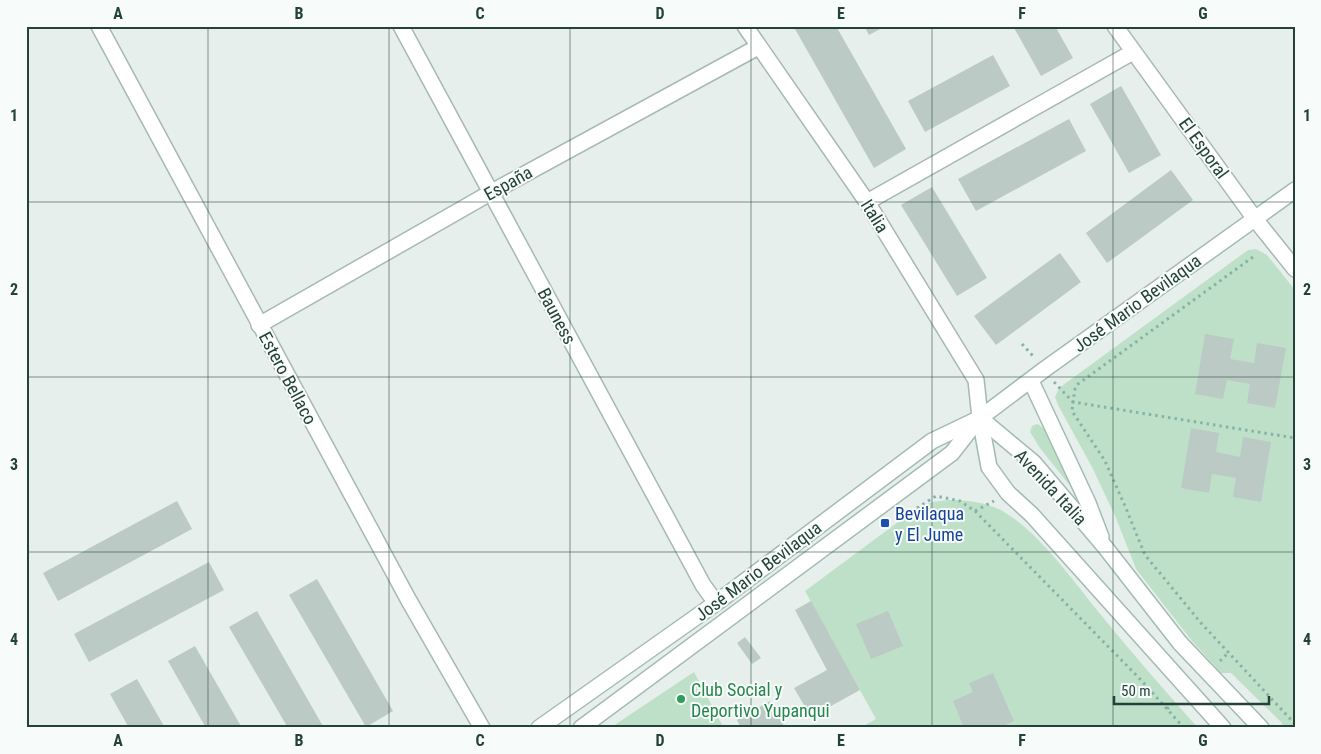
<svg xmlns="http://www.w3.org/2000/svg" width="1321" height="754" viewBox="0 0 1321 754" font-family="'Roboto Condensed',sans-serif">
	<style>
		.green { fill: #bfe0c8 }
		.building { fill: #bbcac4 }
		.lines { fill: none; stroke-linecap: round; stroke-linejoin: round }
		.street-casing { stroke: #a8b8b2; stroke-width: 18 }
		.secondary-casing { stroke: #a4bbb3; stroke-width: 18 }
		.path { stroke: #86b3a5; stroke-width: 3; stroke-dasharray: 2.5 4; stroke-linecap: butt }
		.street { stroke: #fff; stroke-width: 15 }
		.secondary { stroke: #fff; stroke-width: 15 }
		.grid { fill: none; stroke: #24423a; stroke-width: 1; stroke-opacity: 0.55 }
		.transit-dot { fill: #1a4fb4; stroke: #f7fbf9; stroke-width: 2 }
		.leisure-dot { fill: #2e9e5b; stroke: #f7fbf9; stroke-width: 2 }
		.labels { text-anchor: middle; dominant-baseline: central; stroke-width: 4; stroke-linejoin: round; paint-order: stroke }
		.street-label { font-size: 18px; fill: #24423a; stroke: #f7fbf9 }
		.transit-label { font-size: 18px; fill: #164399; stroke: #f7fbf9; text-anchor: start }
		.leisure-label { font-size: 18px; fill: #27864d; stroke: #f7fbf9; text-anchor: start }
		.neatline { fill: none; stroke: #24423a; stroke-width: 2 }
		.grid-label { font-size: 16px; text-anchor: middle; font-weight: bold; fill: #24423a }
	</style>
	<rect width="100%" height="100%" fill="#e6efeb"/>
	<g class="green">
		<polygon points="1256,249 1267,255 1295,290 1295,728 1284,728 1281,722 1231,673 1221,673 1192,641 1136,569 1116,518 1093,469 1058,405 1055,397 1059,388 1248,250"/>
		<path d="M1037,424C1051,429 1066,472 1071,487L1040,448L1030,432L1032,426Z"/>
		<path d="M949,500C968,500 987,502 1004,512C1039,532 1075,583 1101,615C1132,653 1165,691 1198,728H860L876,719L805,591L917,508L932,502Z"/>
		<polygon points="694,672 724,728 612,728 616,724"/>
	</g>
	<g class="building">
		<polygon points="800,26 836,26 906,149 874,168 795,29"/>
		<polygon points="864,26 886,26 869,35"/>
		<polygon points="1013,26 1055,26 1073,58 1041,76"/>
		<polygon points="993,55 1010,86 925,132 908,101"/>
		<polygon points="1121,86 1161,155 1129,173 1090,104"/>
		<polygon points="1069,119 1086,151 976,211 958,179"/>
		<polygon points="1171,170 1193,200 1107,263 1086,233"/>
		<polygon points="932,187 987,278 957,296 901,205"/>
		<polygon points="1060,253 1081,282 996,345 974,316"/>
		<polygon points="1205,334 1234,339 1230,359 1254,363 1257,343 1286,348 1275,408 1247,403 1250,384 1227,380 1223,399 1195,394"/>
		<polygon points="1191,428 1219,433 1216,452 1240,457 1243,437 1271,442 1261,502 1233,497 1236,478 1212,474 1209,493 1181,488"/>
		<polygon points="177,501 192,529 58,601 43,573"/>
		<polygon points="209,562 224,590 89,662 74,634"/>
		<polygon points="317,579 393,711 366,727 289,595"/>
		<polygon points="811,601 860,690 811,717 794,688 827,670 795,610"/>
		<polygon points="257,611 324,728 288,728 229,627"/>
		<polygon points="888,611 903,646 871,659 856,624"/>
		<polygon points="745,637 761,658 752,664 737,643"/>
		<polygon points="195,646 242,728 206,728 168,661"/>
		<polygon points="993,673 1014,721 999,728 964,728 953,701 973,692 969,683"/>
		<polygon points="137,679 165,728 129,728 110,694"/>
		<polygon points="770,701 785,728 741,728 737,720"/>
	</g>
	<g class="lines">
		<defs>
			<g id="street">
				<polyline points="99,26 408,599 482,728"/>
				<polyline points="401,26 703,585 716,603"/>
				<polyline points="745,26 867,202 976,380 980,418"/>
				<polyline points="1115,26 1255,219 1295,269"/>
				<polyline points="867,202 1133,52"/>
				<polyline points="259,325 490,193 758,47"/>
			</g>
			<g id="secondary">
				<polyline points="1031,381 1088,503 1101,537"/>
				<polyline points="980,418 1034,463 1105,547 1180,643 1261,728"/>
				<polyline points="980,418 989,467 1008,493 1032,515 1223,728"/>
				<polyline points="539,728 716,603 932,441 980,418 1045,369 1295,190"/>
				<polyline points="581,728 952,453 977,421"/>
			</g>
		</defs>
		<use href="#street" class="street-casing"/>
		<use href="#secondary" class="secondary-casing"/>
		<g class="path">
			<polyline points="1253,257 1078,384 1075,389 1073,402 1295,438"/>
			<polyline points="1022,344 1033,356"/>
			<polyline points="1054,382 1073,402 1072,411 1105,461 1125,506 1145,555 1201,623 1295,724"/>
			<polyline points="917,508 936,496 960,501 975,511 1141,680 1184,728"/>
			<polyline points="975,511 994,501"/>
			<polyline points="1220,661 1228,653"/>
			<polyline points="1167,709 1176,701"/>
		</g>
		<use href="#street" class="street"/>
		<use href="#secondary" class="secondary"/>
	</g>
	<path class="grid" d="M208,26V728M389,26V728M570,26V728M751,26V728M932,26V728M1113,26V728M26,202H1295M26,377H1295M26,552H1295"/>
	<rect class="transit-dot" x="880" y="518" width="10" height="10" rx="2.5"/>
	<circle class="leisure-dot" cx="681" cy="699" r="5"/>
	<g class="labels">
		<g class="street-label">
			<text transform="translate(1204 148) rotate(54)">El Esporal</text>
			<text transform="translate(508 183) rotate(-29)">España</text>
			<text transform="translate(875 216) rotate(58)">Italia</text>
			<text transform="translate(1137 303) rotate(-36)">José Mario Bevilaqua</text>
			<text transform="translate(557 316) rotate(62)">Bauness</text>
			<text transform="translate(288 378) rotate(62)">Estero Bellaco</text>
			<text transform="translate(1051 487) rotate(47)">Avenida Italia</text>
			<text transform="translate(758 571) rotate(-37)">José Mario Bevilaqua</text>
		</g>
		<g class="transit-label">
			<text x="895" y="513">Bevilaqua<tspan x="895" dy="21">y El Jume</tspan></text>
		</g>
		<g class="leisure-label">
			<text x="691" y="689">Club Social y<tspan x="691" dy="21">Deportivo Yupanqui</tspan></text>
		</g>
	</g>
	<rect width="1321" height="754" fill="none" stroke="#f7fbf9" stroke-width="55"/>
	<path d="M1114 696v8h155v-8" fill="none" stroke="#24423a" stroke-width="2.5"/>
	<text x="1121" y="696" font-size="15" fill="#24423a" stroke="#f7fbf9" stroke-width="4" paint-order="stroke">50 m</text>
	<rect x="28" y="28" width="1266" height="698" class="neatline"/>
	<g class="grid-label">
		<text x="118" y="19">A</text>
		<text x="299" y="19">B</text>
		<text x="480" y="19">C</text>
		<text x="660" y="19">D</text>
		<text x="841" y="19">E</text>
		<text x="1022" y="19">F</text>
		<text x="1203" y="19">G</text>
		<text x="14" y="121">1</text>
		<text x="1307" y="121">1</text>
		<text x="14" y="295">2</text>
		<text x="1307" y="295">2</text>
		<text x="14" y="470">3</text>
		<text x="1307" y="470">3</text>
		<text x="14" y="645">4</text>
		<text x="1307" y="645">4</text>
		<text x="118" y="746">A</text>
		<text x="299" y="746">B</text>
		<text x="480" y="746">C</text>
		<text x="660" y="746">D</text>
		<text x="841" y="746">E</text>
		<text x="1022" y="746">F</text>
		<text x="1203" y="746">G</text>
	</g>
</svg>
